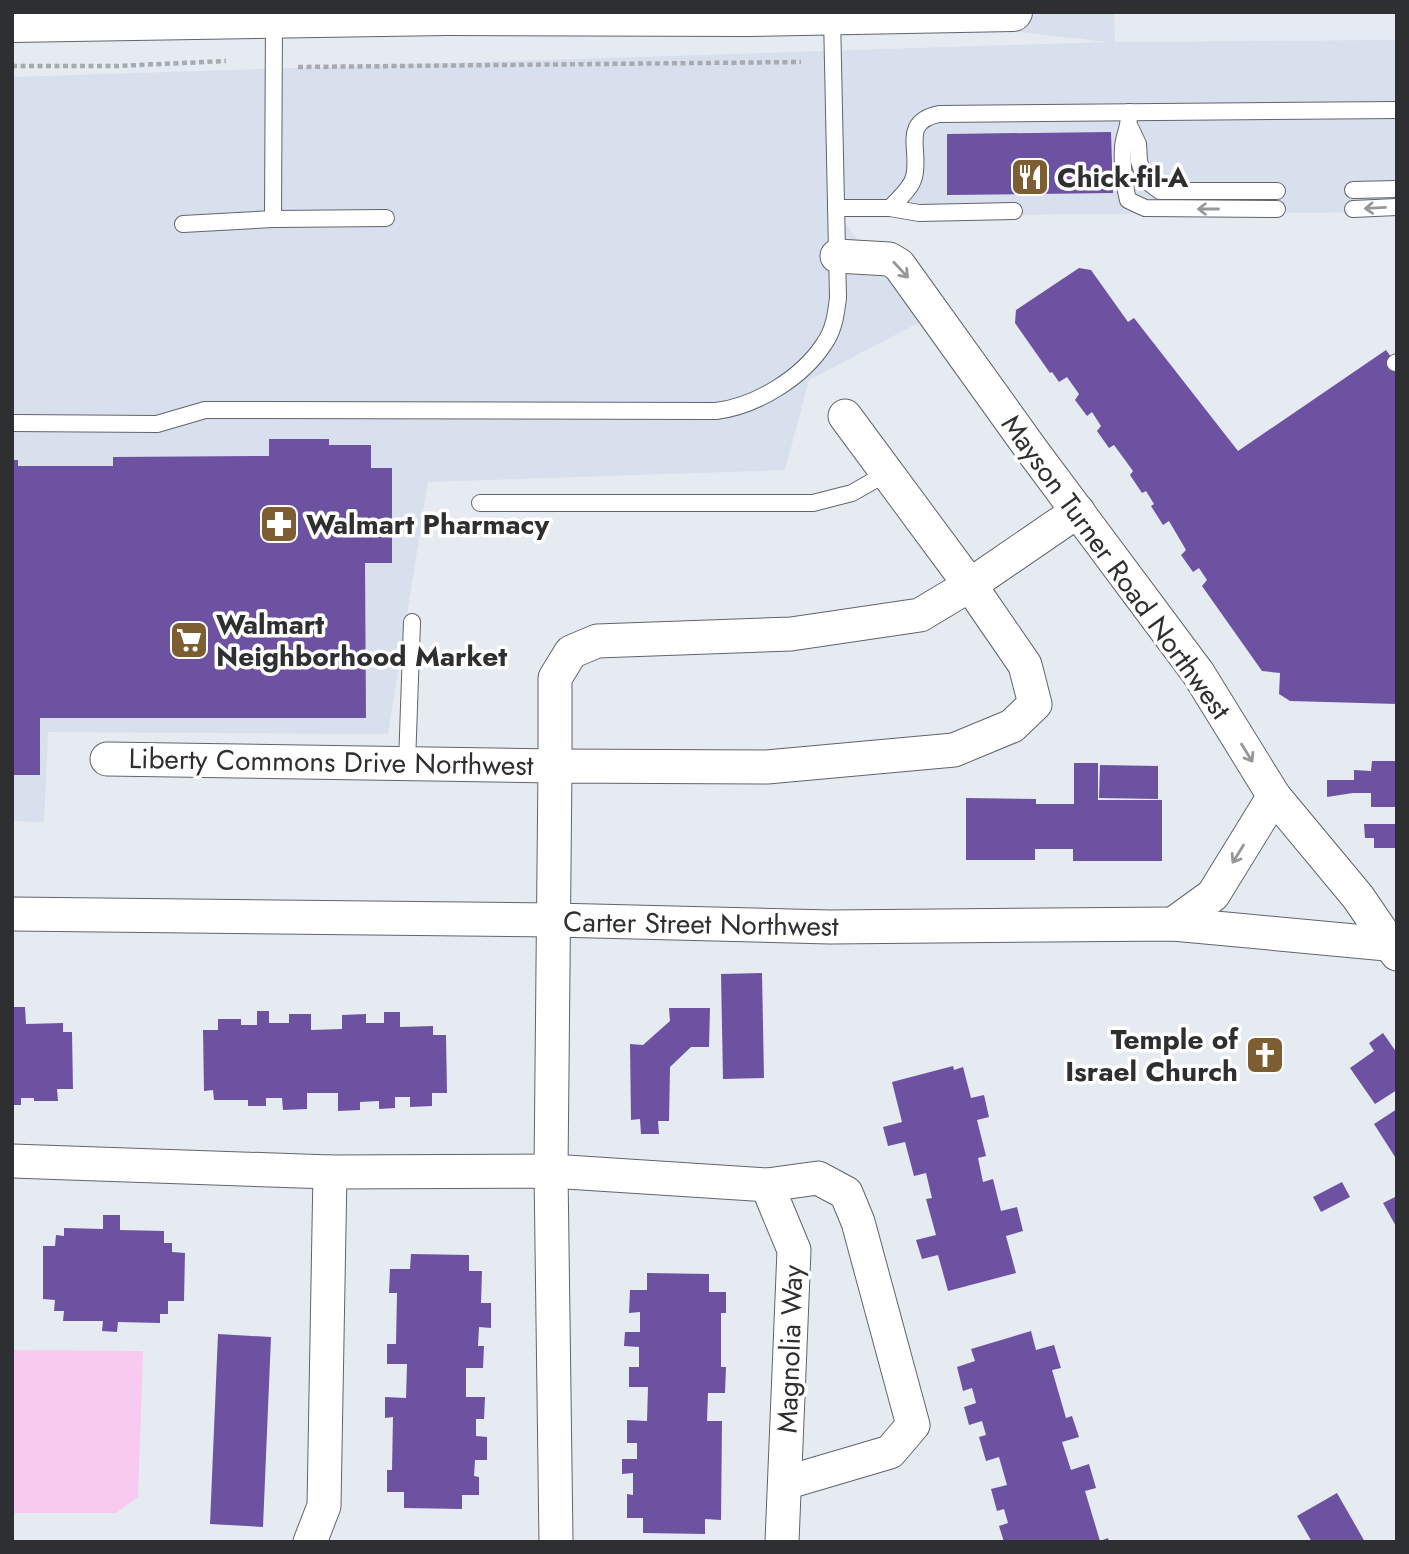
<svg xmlns="http://www.w3.org/2000/svg" width="1409" height="1554" viewBox="0 0 1409 1554" font-family="Jost,sans-serif">
	<style>
		.built { fill: #d8dfed }
		.green { fill: #f8caf0 }
		.building { fill: #6e52a2 }
		.lines { fill: none; stroke-linecap: round; stroke-linejoin: round }
		.lane-casing { stroke: #61656b; stroke-width: 18 }
		.street-casing { stroke: #61656b; stroke-width: 35 }
		.secondary-casing { stroke: #61656b; stroke-width: 40 }
		.path { stroke: #a7abb0; stroke-width: 4.5; stroke-dasharray: 5 3.5; stroke-linecap: butt }
		.lane { stroke: #fff; stroke-width: 16 }
		.street { stroke: #fff; stroke-width: 33 }
		.secondary { stroke: #fff; stroke-width: 38 }
		.oneway { stroke: #969798 }
		.labels { text-anchor: middle; dominant-baseline: central; stroke-width: 7; stroke-linejoin: round; paint-order: stroke }
		.poi-label { font-size: 28px; font-weight: bold; fill: #2d2f31; stroke: #fff; text-anchor: start }
		.street-label { font-size: 28px; fill: #2d2f31; stroke: #fff }
	</style>
	<rect width="100%" height="100%" fill="#e6eaf1"/>
	<polygon class="built" points="840,12 1114,12 1115,42 1397,40 1397,212 839,216 922,321 809,380 785,470 428,482 388,734 48,732 44,822 12,821 12,77 1108,42"/>
	<polygon class="green" points="12,1350 143,1351 138,1497 116,1513 12,1513"/>
	<g class="building">
		<polygon points="1109,132 1111,132 1113,193 947,195 947,134"/>
		<polygon points="1079,268 1091,270 1128,322 1134,318 1238,451 1386,350 1397,365 1397,704 1290,701 1279,694 1280,673 1262,671 1202,586 1207,580 1199,568 1193,572 1181,555 1186,550 1169,521 1163,525 1151,506 1154,504 1146,491 1142,493 1130,475 1133,471 1114,445 1109,448 1097,431 1101,426 1092,412 1087,416 1075,400 1079,394 1067,377 1059,382 1052,372 1050,373 1015,323 1016,310"/>
		<polygon points="269,439 329,439 329,445 371,445 371,468 392,468 392,563 365,563 366,718 40,718 40,775 12,775 12,460 18,460 18,466 113,466 113,457 269,456"/>
		<polygon points="1372,761 1397,761 1397,807 1371,807 1371,793 1353,793 1327,797 1327,780 1354,780 1354,770 1371,771"/>
		<polygon points="1074,763 1098,763 1098,800 1162,800 1162,861 1073,861 1073,849 1035,849 1035,860 966,860 966,798 1036,799 1036,804 1074,804"/>
		<polygon points="1100,765 1158,766 1158,799 1099,798"/>
		<polygon points="1364,824 1397,824 1397,848 1374,848 1374,838 1365,838"/>
		<polygon points="762,973 764,1078 723,1079 721,974"/>
		<polygon points="12,1007 25,1007 26,1024 63,1023 63,1032 72,1032 73,1089 57,1089 58,1101 34,1101 34,1098 21,1098 21,1105 12,1105"/>
		<polygon points="669,1008 710,1008 709,1047 691,1047 670,1067 669,1121 658,1121 659,1134 641,1134 640,1119 631,1120 630,1044 643,1045 670,1021"/>
		<polygon points="257,1011 269,1011 269,1023 289,1023 289,1014 311,1014 311,1030 342,1029 342,1015 366,1014 366,1023 384,1023 384,1012 400,1012 400,1027 433,1026 433,1035 446,1035 447,1093 432,1093 432,1106 410,1107 410,1097 395,1097 395,1108 379,1109 379,1101 360,1102 360,1110 338,1111 338,1093 307,1093 307,1109 283,1110 282,1098 266,1098 266,1106 248,1106 248,1100 214,1100 213,1090 204,1091 203,1030 218,1030 218,1019 241,1019 241,1025 257,1025"/>
		<polygon points="1383,1033 1397,1053 1397,1090 1375,1104 1350,1068 1374,1051 1369,1043"/>
		<polygon points="953,1066 954,1070 963,1067 971,1098 984,1095 989,1117 977,1120 986,1156 978,1158 983,1182 993,1179 1001,1211 1017,1207 1023,1231 1006,1236 1016,1273 948,1291 938,1255 922,1259 916,1240 936,1235 926,1199 932,1198 926,1173 914,1176 905,1142 888,1146 883,1127 902,1122 892,1082"/>
		<polygon points="1397,1109 1397,1160 1374,1124"/>
		<polygon points="1342,1182 1350,1197 1321,1212 1313,1197"/>
		<polygon points="1397,1196 1397,1228 1383,1203"/>
		<polygon points="103,1215 120,1215 120,1230 164,1231 164,1243 172,1243 172,1252 185,1253 184,1301 168,1301 168,1314 160,1314 160,1323 118,1322 117,1332 102,1331 103,1321 63,1321 64,1311 54,1311 55,1300 43,1299 43,1246 55,1246 56,1235 64,1236 64,1228 103,1229"/>
		<polygon points="411,1254 469,1255 469,1271 482,1271 481,1303 491,1303 491,1328 479,1327 478,1346 484,1346 483,1368 466,1368 466,1397 485,1397 484,1419 476,1419 476,1436 487,1437 487,1460 475,1460 474,1476 479,1477 479,1495 462,1495 462,1509 404,1508 404,1492 387,1492 387,1470 392,1470 393,1417 385,1418 385,1397 406,1398 407,1364 387,1364 387,1344 396,1344 397,1293 389,1293 390,1269 410,1269"/>
		<polygon points="647,1273 709,1274 709,1292 726,1292 726,1313 721,1313 721,1367 726,1367 725,1393 708,1393 707,1421 722,1421 721,1520 705,1519 705,1534 643,1533 643,1518 627,1518 627,1494 633,1495 633,1473 622,1474 622,1459 637,1459 637,1443 627,1443 627,1420 647,1421 648,1387 629,1387 629,1367 639,1367 639,1347 624,1346 625,1332 640,1332 640,1312 629,1313 630,1290 647,1290"/>
		<polygon points="1031,1331 1036,1350 1054,1345 1061,1368 1052,1370 1066,1418 1072,1416 1079,1437 1062,1442 1071,1470 1089,1464 1096,1488 1085,1491 1100,1541 1108,1538 1109,1542 1004,1542 999,1526 1008,1523 1004,1509 997,1511 991,1489 1007,1485 999,1457 986,1461 979,1437 986,1435 982,1421 969,1425 964,1407 976,1403 972,1388 963,1391 957,1367 975,1361 971,1349"/>
		<polygon points="218,1334 271,1337 263,1527 210,1524"/>
		<polygon points="1337,1493 1365,1542 1312,1542 1297,1516"/>
	</g>
	<g class="lines">
		<defs>
			<g id="lane">
				<path d="M1129,112C1130,127 1124,134 1123,147C1122,164 1124,184 1128,200L1145,208L1277,209"/>
				<polyline points="1130,127 1138,144 1139,161 1145,180 1160,191 1277,191"/>
				<polyline points="1353,190 1397,189"/>
				<path d="M836,208H890C898,199 911,189 914,177C921,150 900,122 939,114L1397,110"/>
				<polyline points="890,208 919,213 1014,211"/>
				<polyline points="1353,209 1397,207"/>
				<polyline points="273,219 274,18"/>
				<polyline points="183,224 273,219 386,218"/>
				<polyline points="1395,363 1397,362"/>
				<path d="M12,423L157,424L205,410L716,411C756,406 802,378 824,344C834,330 836,314 838,298L832,16"/>
				<polyline points="480,503 813,503 852,493 887,473"/>
				<polyline points="407,763 412,622"/>
			</g>
			<g id="street">
				<polyline points="837,256 889,259 899,265 1031,449 1198,673 1274,796 1358,897 1397,954"/>
				<polyline points="107,759 555,766 555,678 571,652 597,641 791,634 920,615 970,585 1078,511"/>
				<polyline points="12,914 554,920 830,927 1173,924 1397,945"/>
				<polyline points="1173,924 1213,895 1274,796"/>
				<polyline points="12,1161 330,1172 551,1171 767,1185 794,1250 782,1542"/>
				<polyline points="767,1185 818,1178 846,1193 858,1222 913,1425 890,1452 785,1483"/>
				<polyline points="310,1542 324,1506 330,1172"/>
				<polyline points="556,1542 551,1171 555,766 767,767 954,750 1012,726 1035,704 1025,665 970,585 845,416"/>
			</g>
			<polyline id="secondary" points="12,23 447,16 748,17 1013,12"/>
		</defs>
		<use href="#lane" class="lane-casing"/>
		<use href="#street" class="street-casing"/>
		<use href="#secondary" class="secondary-casing"/>
		<g class="path">
			<polyline points="12,66 117,66 226,61"/>
			<polyline points="298,67 801,62"/>
		</g>
		<use href="#lane" class="lane"/>
		<use href="#street" class="street"/>
		<use href="#secondary" class="secondary"/>
	</g>
	<defs><path id="oneway-shaft" d="M-6 0H5M1.5-3L5.5 0L1.5 3" fill="none" stroke-width="1.6" stroke-linecap="round" stroke-linejoin="round" transform="scale(1.75)"/></defs>
	<g class="oneway">
		<use href="#oneway-shaft" transform="translate(1375 208) rotate(177)"/>
		<use href="#oneway-shaft" transform="translate(1208 209) rotate(-180)"/>
		<use href="#oneway-shaft" transform="translate(901 270) rotate(47)"/>
		<use href="#oneway-shaft" transform="translate(1247 753) rotate(58)"/>
		<use href="#oneway-shaft" transform="translate(1238 854) rotate(122)"/>
	</g>
	<defs>
		<symbol id="restaurant-square" viewBox="-11 -11 22 22"><rect x="-9" y="-9" width="18" height="18" rx="4" fill="#7d5e33" stroke="#fff"/><path d="M-5-6h1v4h1v-4h1v4h1v-4h1v5L-1.5 .5V6h-2V.5L-5-1ZM5-6V6H3V1.5H1.5Q1.5-4 5-6Z" fill="#fff"/></symbol>
		<symbol id="pharmacy-square" viewBox="-11 -11 22 22"><rect x="-9" y="-9" width="18" height="18" rx="4" fill="#7d5e33" stroke="#fff"/><path d="M-2-6h4v4h4v4h-4v4h-4v-4h-4v-4h4Z" fill="#fff"/></symbol>
		<symbol id="supermarket-square" viewBox="-11 -11 22 22"><rect x="-9" y="-9" width="18" height="18" rx="4" fill="#7d5e33" stroke="#fff"/><path d="M-6-5.5h2.5l.6 2H6L4.5 2H-2.5L-4.4-4H-6ZM-1.5 3.2a1.3 1.3 0 1 0 .1 0ZM3 3.2a1.3 1.3 0 1 0 .1 0Z" fill="#fff"/></symbol>
		<symbol id="church-square" viewBox="-11 -11 22 22"><rect x="-9" y="-9" width="18" height="18" rx="4" fill="#7d5e33" stroke="#fff"/><path d="M-1.2-6h2.4v3.5h3.3v2.4h-3.3V6h-2.4V-.1h-3.3v-2.4h3.3Z" fill="#fff"/></symbol>
	</defs>
	<g fill-rule="evenodd">
		<use href="#restaurant-square" x="1008" y="155" width="44" height="44"/>
		<use href="#pharmacy-square" x="257" y="502" width="44" height="44"/>
		<use href="#supermarket-square" x="167" y="618" width="44" height="44"/>
		<use href="#church-square" x="1243" y="1033" width="44" height="44"/>
	</g>
	<g class="labels">
		<g class="poi-label">
			<text x="1057" y="177">Chick-fil-A</text>
			<text x="306" y="524">Walmart Pharmacy</text>
			<text x="216" y="624">Walmart<tspan x="216" dy="32">Neighborhood Market</tspan></text>
			<text x="1238" y="1039" text-anchor="end">Temple of<tspan x="1238" dy="32">Israel Church</tspan></text>
		</g>
		<g class="street-label">
			<text transform="translate(1116 567) rotate(54)">Mayson Turner Road Northwest</text>
			<text transform="translate(331 762) rotate(1)">Liberty Commons Drive Northwest</text>
			<text transform="translate(701 924) rotate(1)">Carter Street Northwest</text>
			<text transform="translate(790 1349) rotate(-88)">Magnolia Way</text>
		</g>
	</g>
	<rect width="1409" height="1554" fill="none" stroke="#2d2f31" stroke-width="28"/>
</svg>
